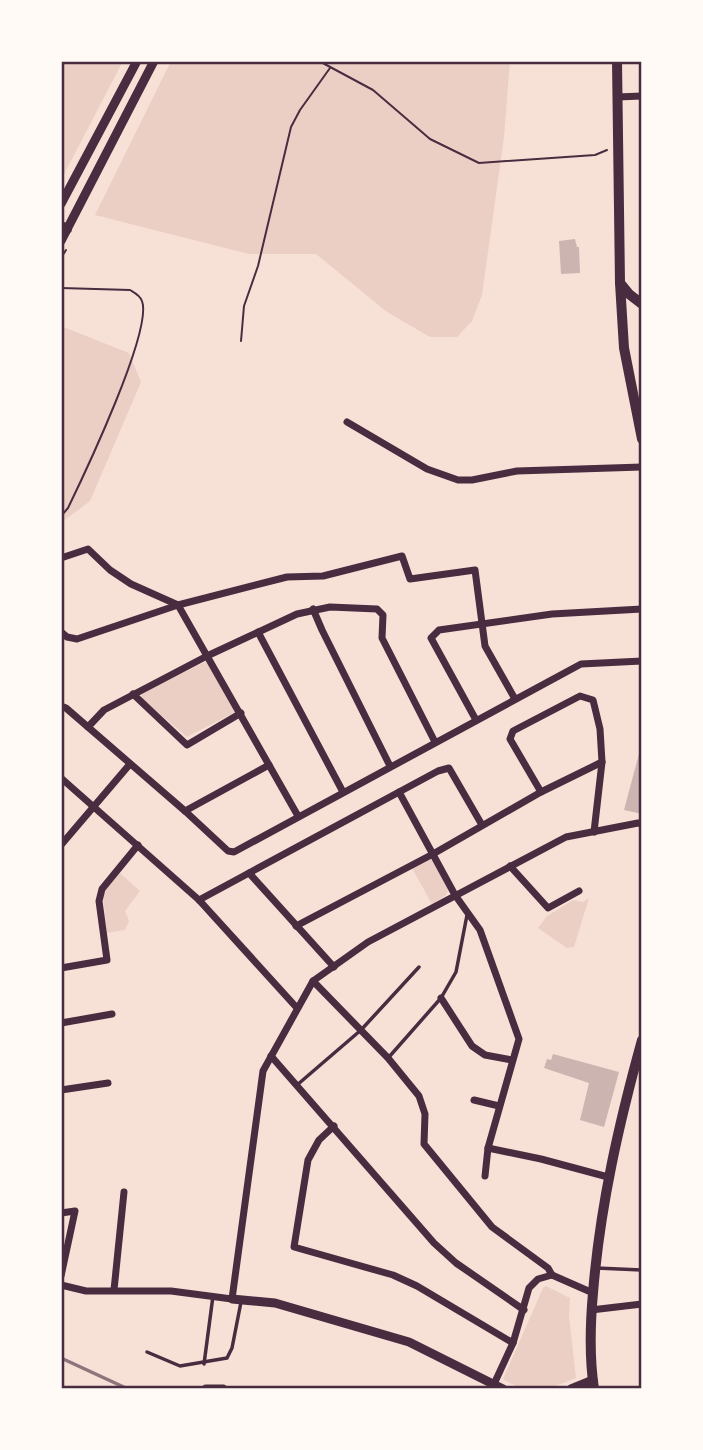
<svg xmlns="http://www.w3.org/2000/svg" width="703" height="1450" viewBox="0 0 703 1450" font-family="'Golos Text',sans-serif">
	<style>
		.green { fill: #ebcfc5 }
		.building { fill: #ccb4b1 }
		.lines { fill: none; stroke-linecap: round; stroke-linejoin: round }
		.path { stroke: #4a2c40; stroke-width: 2 }
		.service { stroke: #4a2c40; stroke-width: 3.5 }
		.minor { stroke: #4a2c40; stroke-width: 7 }
		.tertiary { stroke: #4a2c40; stroke-width: 9 }
		.primary { stroke: #4a2c40; stroke-width: 10 }
		.rail { stroke: #8f747c; stroke-width: 3.5 }
		.neatline { fill: none; stroke: #4a2c40; stroke-width: 2.5 }
	</style>
	<rect width="100%" height="100%" fill="#f7e1d7"/>
	<g class="green">
		<polygon points="61,61 123,61 61,180"/>
		<polygon points="171,61 510,61 504,137 482,295 472,321 457,337 430,337 387,312 316,254 249,254 95,215"/>
		<polygon points="61,326 129,353 141,382 90,501 61,523"/>
		<polygon points="205,662 211,664 235,712 187,737 141,698 142,693"/>
		<polygon points="428,860 432,860 448,890 446,895 432,904 412,868"/>
		<polygon points="120,873 140,891 125,911 129,921 125,930 107,933 103,897 104,892"/>
		<polygon points="589,898 574,947 567,948 538,928 547,916 573,900 583,902"/>
		<path d="M546,1286L570,1298L569,1316L576,1378C549,1389 530,1396 503,1379L543,1288Z"/>
	</g>
	<g class="building">
		<polygon points="575,239 577,247 579,247 580,273 561,274 559,241"/>
		<polygon points="641,746 642,746 642,814 624,810"/>
		<polygon points="553,1054 619,1072 604,1127 580,1120 589,1083 544,1068 547,1059 551,1060"/>
	</g>
	<g class="lines">
		<g class="path">
			<polyline points="319,61 373,90 430,139 479,163 595,155 607,150"/>
			<polyline points="61,258 66,250"/>
			<path d="M61,288L130,290C135,293 140,295 142,301C153,330 84,475 68,508L61,516"/>
			<polyline points="241,341 244,306 258,266 291,127 300,110 330,68"/>
		</g>
		<g class="service">
			<polyline points="389,1057 441,998 456,972 467,915"/>
			<polyline points="297,1085 361,1030 419,967"/>
			<polyline points="596,1268 642,1270"/>
			<polyline points="147,1352 180,1366 227,1358 232,1348 241,1302"/>
			<polyline points="204,1364 213,1296"/>
		</g>
		<g class="minor">
			<polyline points="617,97 642,96"/>
			<polyline points="347,422 427,469 458,480 472,480 517,471 642,467"/>
			<polyline points="61,558 88,549 110,570 131,584 178,605 298,816"/>
			<polyline points="313,609 322,630 390,766"/>
			<polyline points="61,632 67,637 77,639 178,605 287,577 323,576 402,556 410,579 475,570 485,646 515,699"/>
			<polyline points="258,632 343,792"/>
			<polyline points="133,694 187,745 241,713"/>
			<polyline points="61,706 66,708 185,811 228,851 234,852 581,664 642,661"/>
			<polyline points="476,720 431,638 439,630 552,614 642,609"/>
			<polyline points="88,727 104,710 207,656 297,614 330,607 377,609 383,615 382,638 435,742"/>
			<polyline points="61,778 199,900 297,1008"/>
			<polyline points="399,792 455,895 480,930 519,1039 488,1148 485,1176"/>
			<polyline points="541,792 510,739 513,731 580,696 593,700 600,729 602,762 594,832"/>
			<polyline points="185,811 269,765"/>
			<polyline points="61,845 130,764"/>
			<polyline points="510,866 548,908 579,891"/>
			<polyline points="199,900 249,873"/>
			<polyline points="296,926 433,854 541,792 602,762"/>
			<polyline points="334,967 249,873 438,771 449,768 482,825"/>
			<polyline points="61,968 107,960 99,901 102,889 138,845"/>
			<polyline points="313,981 388,1058 419,1096 425,1114 424,1144 492,1227 548,1268 552,1275"/>
			<polyline points="441,998 472,1046 485,1055 512,1060"/>
			<polyline points="61,1023 112,1014"/>
			<polyline points="271,1056 434,1243 456,1263 524,1310"/>
			<polyline points="61,1090 108,1083"/>
			<polyline points="474,1100 499,1106"/>
			<polyline points="334,1126 319,1140 308,1160 294,1247 393,1275 417,1286 513,1343"/>
			<polyline points="488,1148 541,1159 608,1177"/>
			<polyline points="61,1213 75,1211 61,1276"/>
			<polyline points="61,1285 86,1291 171,1291 232,1299 263,1071 313,981 368,942 566,837 638,823 642,824"/>
			<polyline points="114,1290 124,1192"/>
			<polyline points="591,1310 642,1304"/>
			<polyline points="494,1384 513,1343 529,1288 538,1279 552,1275 593,1293"/>
		</g>
		<g class="tertiary">
			<polyline points="61,204 137,61"/>
			<polyline points="61,241 154,61"/>
			<polyline points="232,1299 275,1303 409,1342 503,1389"/>
			<polyline points="206,1389 223,1389"/>
			<polyline points="571,1389 593,1380"/>
		</g>
		<g class="primary">
			<polyline points="617,61 620,283 624,348 642,439"/>
			<polyline points="61,226 67,229"/>
			<polyline points="620,283 629,294 642,304"/>
			<path d="M594,1389C589,1356 590,1326 593,1293C600,1206 619,1123 642,1040"/>
		</g>
		<polyline class="rail" points="61,1358 128,1389"/>
	</g>
	<rect width="703" height="1450" fill="none" stroke="#fffaf5" stroke-width="126"/>
	<rect x="63" y="63" width="577" height="1324" class="neatline"/>
</svg>
